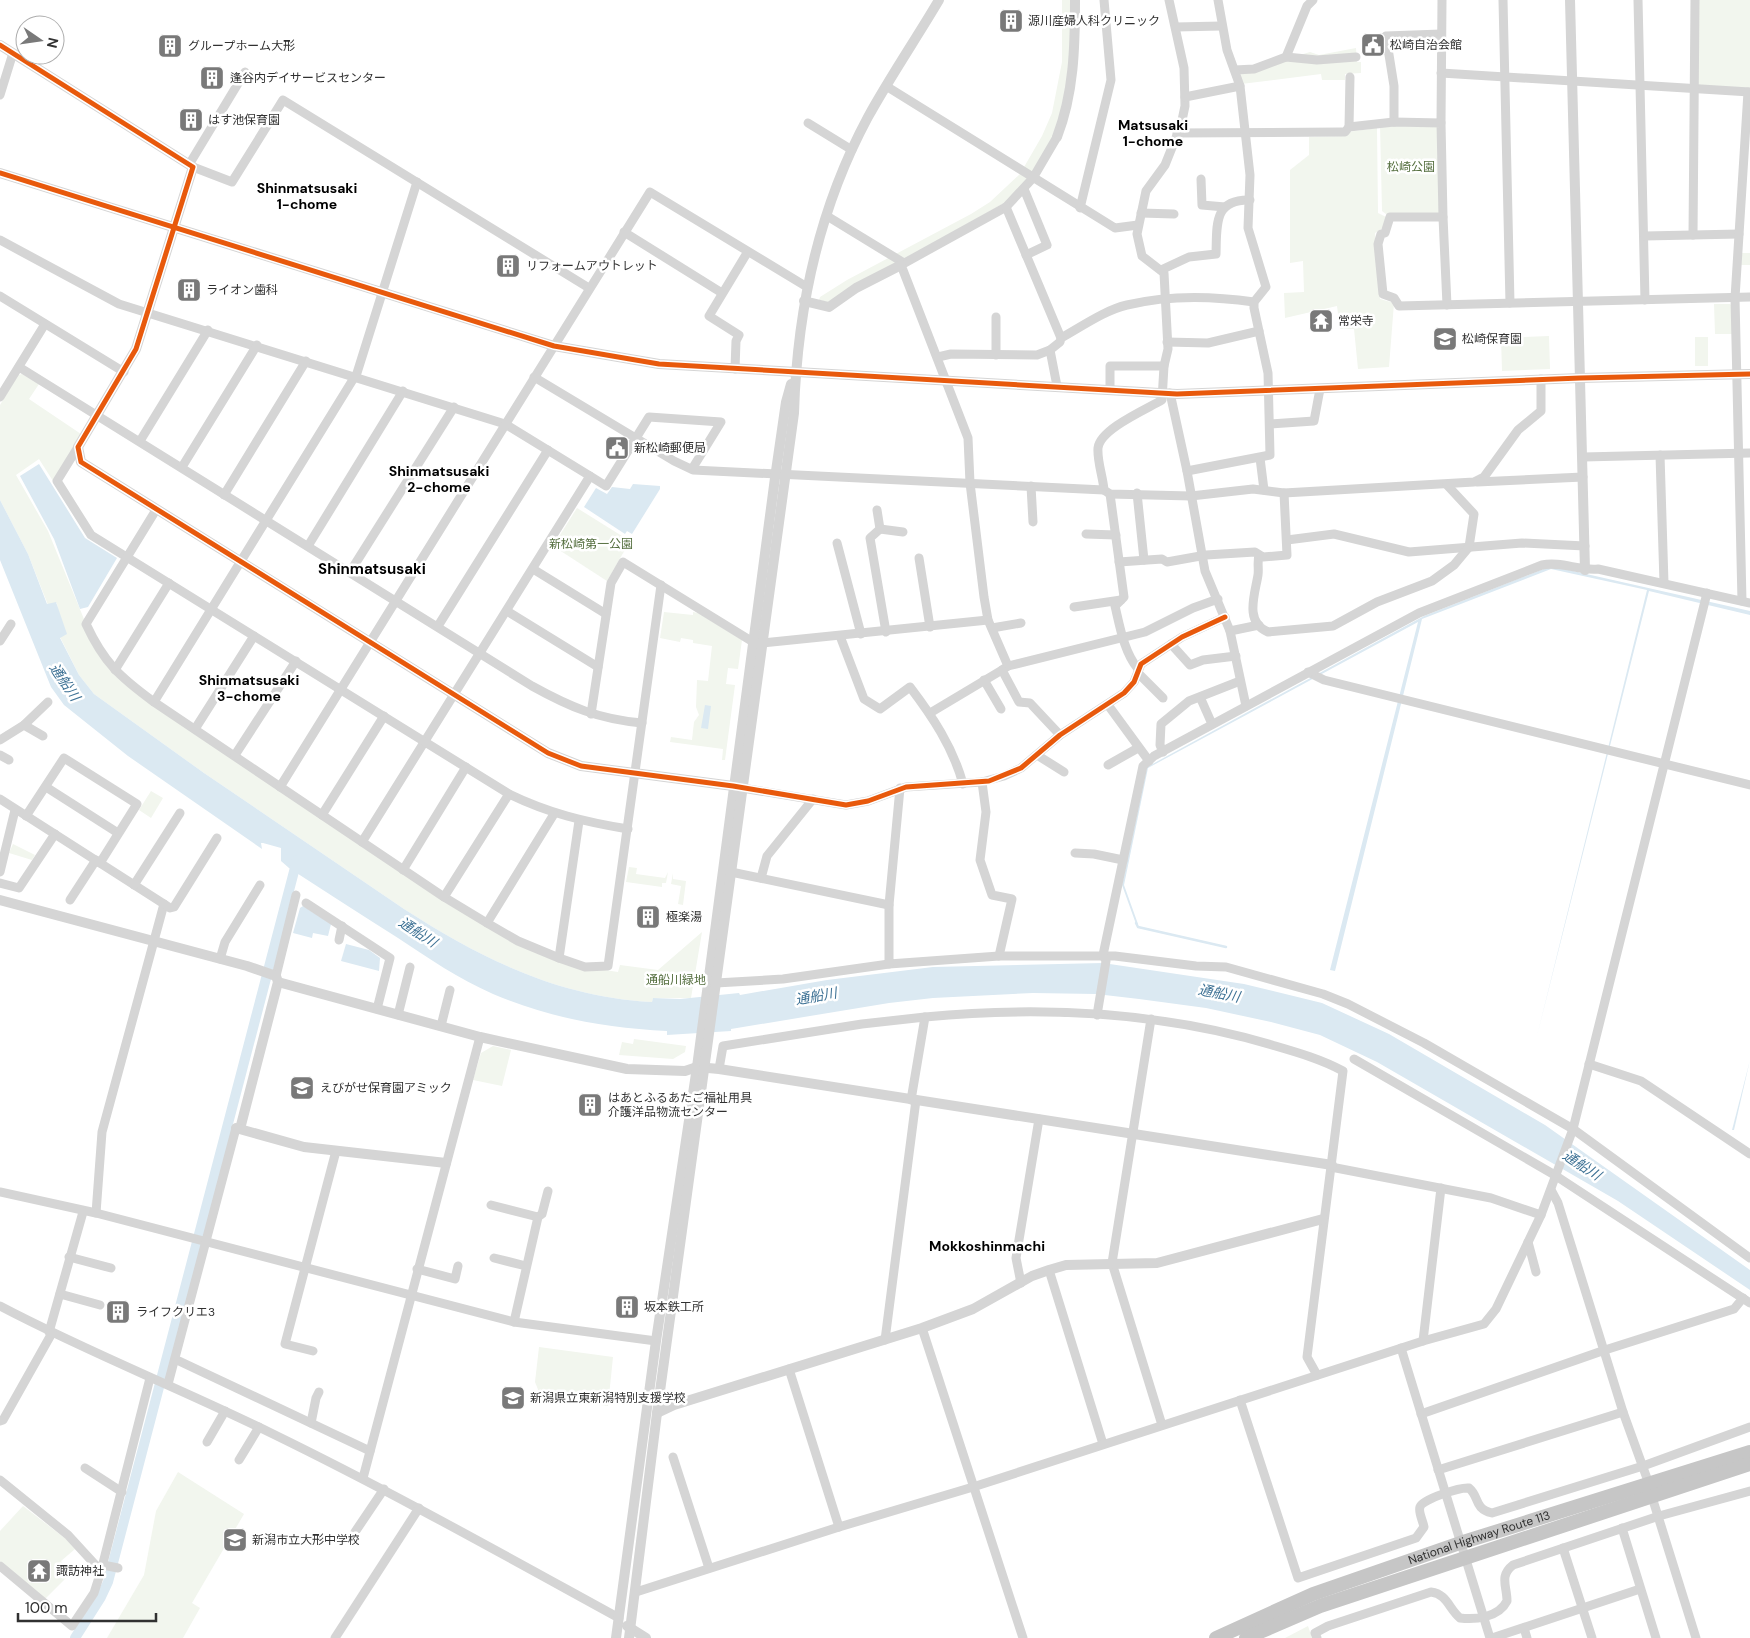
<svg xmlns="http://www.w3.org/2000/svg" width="1750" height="1638" viewBox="0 0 1750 1638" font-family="'DM Sans','Noto Sans JP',sans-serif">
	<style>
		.green { fill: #f2f6ee }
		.water { fill: #dbe9f2 }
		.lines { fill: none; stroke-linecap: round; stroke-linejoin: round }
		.stream { stroke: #dbe9f2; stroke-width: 2.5 }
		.canal { stroke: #dbe9f2; stroke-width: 10 }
		.minor { stroke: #d5d5d5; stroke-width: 9 }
		.tertiary { stroke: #d5d5d5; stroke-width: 10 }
		.trunk { stroke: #c6c6c6; stroke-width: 14 }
		.cycleway-casing { stroke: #fff; stroke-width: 8 }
		.cycleway { stroke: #e8590c; stroke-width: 5 }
		.labels { text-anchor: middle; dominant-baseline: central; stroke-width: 5; stroke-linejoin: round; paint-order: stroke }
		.poi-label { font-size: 12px; fill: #313131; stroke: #fff; text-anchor: start }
		.park-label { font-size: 12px; fill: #546e3e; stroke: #fff }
		.street-label { font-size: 12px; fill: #313131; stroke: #fff }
		.neighbourhood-label { font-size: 14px; font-weight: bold; fill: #000; stroke: #fff }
		.water-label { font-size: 14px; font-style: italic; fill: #3e7295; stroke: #fff }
		.quarter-label { font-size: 15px; font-weight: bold; fill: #000; stroke: #fff }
	</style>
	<rect width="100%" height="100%" fill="#fff"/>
	<g class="green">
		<polygon points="1062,0 1072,0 1071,72 1061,121 1034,172 1006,202 828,302 819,300 820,297 847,280 971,214 990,202 1020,174 1042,136 1052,113 1062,62"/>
		<polygon points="1695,0 1750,0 1750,92 1695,88"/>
		<polygon points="1356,48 1357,62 1361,62 1361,73 1345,74 1345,80 1322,80 1321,74 1241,84 1238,73 1310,52 1319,55"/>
		<polygon points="1441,123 1443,217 1390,217 1382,211 1380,124"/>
		<polygon points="1377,128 1378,213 1386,217 1384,227 1375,233 1380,299 1394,303 1389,367 1358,369 1354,329 1340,329 1337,306 1285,318 1284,293 1304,292 1303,261 1290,263 1290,170 1309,155 1309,137 1344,136 1348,132"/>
		<polygon points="1742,253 1750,253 1750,265 1741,265"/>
		<polygon points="1714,304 1730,304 1732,306 1732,334 1715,334"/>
		<polygon points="1549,336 1550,369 1502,371 1501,338"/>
		<polygon points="1708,337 1708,366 1695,366 1695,337"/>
		<path d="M22,374L39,384L29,399L81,434L53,481L39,459L16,475L48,531L86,624L115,671L487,923L585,967L618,972L620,965L658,970L702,932L691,998H653L652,1002C558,997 482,959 404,909L204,773L94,694L79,675L60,637L57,603L48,605L28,554L0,500V405L18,375Z"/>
		<polygon points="577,508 630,541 607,581 553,546"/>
		<polygon points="664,612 693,615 693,612 698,613 742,640 738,669 728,668 726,684 735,685 725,760 722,760 723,749 670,742 671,737 692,740 694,722 699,715 696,707 697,680 708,681 712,646 693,643 693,640 681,638 680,642 660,638"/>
		<polygon points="151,791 163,798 151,818 139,810"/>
		<polygon points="13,844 35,855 32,860 9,853"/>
		<polygon points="629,867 637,868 636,874 665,878 668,872 666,883 662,883 662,887 626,882"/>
		<polygon points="673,873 673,879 686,881 683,905 678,904 681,886 671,884"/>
		<polygon points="634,1039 686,1046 685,1052 673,1059 619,1055 622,1042 633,1044"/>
		<polygon points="493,1046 511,1050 502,1086 473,1080 481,1053"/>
		<polygon points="539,1347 613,1357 608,1406 541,1397 535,1382"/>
		<polygon points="178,1472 244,1514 192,1603 200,1608 183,1638 107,1638 144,1575 156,1511"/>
		<polygon points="23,1506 66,1539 75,1549 61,1561 70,1574 44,1600 0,1561 0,1531"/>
		<polygon points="1308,1626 1312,1638 1285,1638"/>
	</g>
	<g class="water">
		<polygon points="39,464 85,538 117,558 88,607 80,609 54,539 20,476"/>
		<polygon points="633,484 660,486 660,489 632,534 627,531 625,534 584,507 596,488 607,494 612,487 630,489"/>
		<path d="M0,500L28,554L47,604L56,602L67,634L60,638L79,675L94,694L204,773L404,909C482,959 558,997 652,1002L653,998L680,999L739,993L740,995L827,980L933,967L1103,963L1244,984L1322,1003L1389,1034L1545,1125L1750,1270V1290L1618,1201L1377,1062L1320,1035L1271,1022L1206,1008L1139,999L1096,994L1033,993L933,998L889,1003L731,1029V1031L667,1035V1031C606,1028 549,1018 493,994C459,979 428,958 398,938C361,915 325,891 289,868L281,861V848L263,843H261L262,849L128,756L64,705L51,687L0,560Z"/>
		<polygon points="1551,566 1728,606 1750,611 1750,615 1649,591 1537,1036 1647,590 1551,569 1422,619 1335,971 1330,970 1418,622 1148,768 1124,885 1138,924 1136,924 1122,885 1147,767 1424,616"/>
		<polygon points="705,705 711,706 708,729 701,728"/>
		<polygon points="303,906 331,924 328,936 313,933 312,938 293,933 300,908"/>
		<polygon points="346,944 369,950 380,958 379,971 341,961"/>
		<polygon points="1750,1060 1734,1130 1732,1130"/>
	</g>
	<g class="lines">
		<polyline class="stream" points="1136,923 1138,927 1226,947"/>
		<polyline class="canal" points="75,1638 101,1597 108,1582 297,860"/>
		<g class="minor">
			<path d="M1169,0L1184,68L1185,106L1181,125L1165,165L1146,191L1137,234L1142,256L1164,273L1168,349L1164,366L1162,400C1147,409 1100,429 1098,448C1097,461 1103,477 1104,490L1110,494L1191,496L1253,489L1284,493L1474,482L1484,477L1518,430L1541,411V379"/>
			<polyline points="1503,0 1510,303"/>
			<polyline points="1638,0 1645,300"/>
			<polyline points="1176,27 1221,26"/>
			<polyline points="1286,57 1317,60 1356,57"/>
			<polyline points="1235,70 1254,69 1286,57 1307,6 1313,0"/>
			<polyline points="1441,73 1750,92"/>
			<polyline points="886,86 1115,228 1138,225"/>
			<polyline points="0,95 13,53"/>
			<polyline points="1185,97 1240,86"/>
			<polyline points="1394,122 1394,86 1386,36 1441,34"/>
			<polyline points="808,123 852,150"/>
			<polyline points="1441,123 1442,0"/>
			<polyline points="1349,127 1350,77"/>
			<polyline points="1177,133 1342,132 1345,132 1349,127 1394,122 1441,123 1443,217 1390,217 1385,233 1381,234 1378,244 1383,294 1394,298 1399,306 1750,297"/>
			<polyline points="1057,137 1033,178 1006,207 901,265 968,438 970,483 984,597 988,620 1008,666 1002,670 1019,702 1030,703 1060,735"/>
			<polyline points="190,163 245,72"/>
			<polyline points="193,167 232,182 283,100 589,288"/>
			<polyline points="1201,179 1202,205 1225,207"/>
			<polyline points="1024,189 1047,245 1026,255"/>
			<polyline points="1006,207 1061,338"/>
			<polyline points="1080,208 1111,80 1104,0"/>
			<polyline points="1141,213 1174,214"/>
			<polyline points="827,216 904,263"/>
			<polyline points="1443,217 1447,305"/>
			<polyline points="624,232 722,293"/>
			<polyline points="1693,235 1695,0"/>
			<polyline points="1645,236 1739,234"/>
			<polyline points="0,240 119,304 505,424 590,476 362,842"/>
			<path d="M1161,270L1189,257L1216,254C1217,226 1213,199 1250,200"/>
			<polyline points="0,296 124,372"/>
			<polyline points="1167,342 1208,343 1259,331"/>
			<polyline points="1050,350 1057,386"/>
			<polyline points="996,355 996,317"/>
			<path d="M938,357L951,354L1037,355L1050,350L1060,342L1061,338C1081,327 1105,310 1127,305C1168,295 1213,296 1254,302"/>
			<path d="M19,367L532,686C570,707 598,719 642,723"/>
			<polyline points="735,369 736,341 739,335 709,316 747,253"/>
			<polyline points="534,377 674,461 693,470 1104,490"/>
			<polyline points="1110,390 1110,366 1164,366"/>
			<polyline points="1170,393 1187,471 1205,571 1230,631 1246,706"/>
			<polyline points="0,397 45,324"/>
			<polyline points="1270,424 1314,421 1320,389"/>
			<polyline points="140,441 208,330"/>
			<path d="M78,447L57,481L91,535L509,794C548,813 585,822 628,829"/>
			<polyline points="1660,455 1664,583"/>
			<polyline points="1583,457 1750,453"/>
			<polyline points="1260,458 1264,490"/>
			<polyline points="182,467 257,345"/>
			<polyline points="1187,471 1270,455 1268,373 1254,308 1254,302 1266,287 1248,228 1250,175 1240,86 1227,50 1218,0"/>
			<polyline points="590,476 606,486 649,417 721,422 692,469"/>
			<polyline points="1477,482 1583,477"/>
			<polyline points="1031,486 1033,522"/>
			<polyline points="1137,493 1144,560"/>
			<path d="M1110,494L1124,597L1115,606C1120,627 1124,652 1138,669"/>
			<polyline points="224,495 306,361"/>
			<path d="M156,510L86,624C104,663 120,677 154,702L444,897L487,923L518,941L559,958L585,967L608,966L661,585"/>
			<polyline points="877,510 880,529 870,538 886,632"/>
			<polyline points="880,529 903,532"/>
			<polyline points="1086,534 1116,535"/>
			<polyline points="1287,540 1334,534 1409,552 1522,543 1585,546"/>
			<polyline points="837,543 861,634"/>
			<polyline points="308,546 403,391"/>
			<path d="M1259,555C1257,563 1259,568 1258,575C1255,594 1244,622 1268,632L1333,626L1377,602L1432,581L1454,565L1469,547L1474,514L1447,485"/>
			<polyline points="919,558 930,627"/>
			<polyline points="1119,562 1162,559 1167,562 1206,555 1255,552 1263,557 1287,555 1284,493"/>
			<polyline points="533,569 606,614"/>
			<polyline points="350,572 454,407"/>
			<polyline points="1742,601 1735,298 1748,92"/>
			<polyline points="1074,607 1121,600"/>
			<polyline points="507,611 598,667"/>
			<polyline points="438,626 548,450"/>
			<polyline points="992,628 1021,623"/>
			<polyline points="1230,631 1259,625"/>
			<path d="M840,636L864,699L880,709L910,687C932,716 953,747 963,784"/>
			<polyline points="0,641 11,624"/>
			<polyline points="1171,644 1190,665 1203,660 1236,656"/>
			<polyline points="1008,666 1145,632 1193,608 1218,599"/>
			<polyline points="115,670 169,583"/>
			<polyline points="1308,672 1324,680 1750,785"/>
			<polyline points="1139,674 1163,698"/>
			<polyline points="984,680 1001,709"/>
			<polyline points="1200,697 1212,724"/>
			<polyline points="154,702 357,373 417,182"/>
			<polyline points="1108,705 1149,761"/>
			<polyline points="930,713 1002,670"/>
			<polyline points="591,714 611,583 623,562 753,642 762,643 988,620"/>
			<polyline points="24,725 43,736"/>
			<polyline points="195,729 254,636"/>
			<polyline points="0,740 24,725 48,702"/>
			<polyline points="1163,752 1160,745 1161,724 1189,701 1240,681"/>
			<polyline points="0,755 9,760"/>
			<polyline points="235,755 296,661"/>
			<polyline points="1037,755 1064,772"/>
			<polyline points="1108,765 1138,748"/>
			<polyline points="982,782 986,812 980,860 992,895 1012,899 999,956"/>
			<polyline points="46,787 118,833"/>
			<polyline points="280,787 650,192 807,287"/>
			<polyline points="736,787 846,805 868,801 906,787 982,782 1004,776 1021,768 1060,735 1124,693 1134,682 1141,664 1182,637 1225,617"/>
			<polyline points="900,788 889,905 889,964 999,956 1115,956 1196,966 1226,967 1323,994 1348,1004 1424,1043 1573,1129 1750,1258"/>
			<polyline points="0,799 164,904 102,1132 96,1213"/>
			<polyline points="322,815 384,716"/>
			<polyline points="26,816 64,758 137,804 100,863"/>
			<polyline points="1075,853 1094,854 1123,860"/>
			<polyline points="403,870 466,767"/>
			<polyline points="0,872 15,810"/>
			<polyline points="731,872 889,905"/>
			<polyline points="761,878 767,856 813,799"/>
			<polyline points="0,883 19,888 55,834"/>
			<polyline points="134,885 180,813"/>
			<polyline points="444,897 509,794"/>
			<polyline points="70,900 96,860"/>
			<polyline points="306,903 390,958 377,1009"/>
			<polyline points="164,904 170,908 174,907 217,838"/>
			<polyline points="487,923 554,814"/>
			<polyline points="339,940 342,926"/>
			<polyline points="559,958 579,821"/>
			<polyline points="220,959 225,942 260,885"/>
			<polyline points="276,976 296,895"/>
			<polyline points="716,983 783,979 889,964"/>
			<polyline points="398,1015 410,967"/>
			<path d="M1097,1015L1106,961L1103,955L1143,766L1154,756L1419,613L1542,565C1561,561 1579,571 1598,569L1750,603"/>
			<polyline points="1151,1019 1112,1263 1162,1425"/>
			<polyline points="441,1026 450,990"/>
			<polyline points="1354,1059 1553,1174 1750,1303"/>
			<polyline points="1589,1064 1641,1081 1750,1154"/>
			<polyline points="719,1069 723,1046 862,1024 925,1017"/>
			<path d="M911,1100L925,1017C1040,1006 1161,1012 1272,1045C1296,1052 1321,1059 1343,1071L1307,1357L1317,1375"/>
			<polyline points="1331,1167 1491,1198 1541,1215"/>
			<polyline points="1551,1190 1558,1203 1623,1412 1649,1484"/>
			<polyline points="0,1192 96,1213 514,1322 656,1341"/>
			<polyline points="491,1205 538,1217"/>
			<polyline points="1528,1242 1536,1272"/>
			<polyline points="69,1257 111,1268"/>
			<polyline points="494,1258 526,1266"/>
			<polyline points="417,1269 455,1279 458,1266"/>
			<polyline points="1049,1270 1103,1444"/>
			<polyline points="1021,1283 1016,1258 1039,1119"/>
			<polyline points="60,1294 100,1305"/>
			<path d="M0,1306C89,1353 182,1389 273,1434C390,1491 504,1555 619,1618"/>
			<polyline points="514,1322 538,1217 542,1214 548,1191"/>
			<polyline points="922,1328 1023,1638"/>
			<polyline points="49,1332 83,1212"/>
			<polyline points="885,1340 916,1100"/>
			<polyline points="1423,1341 1441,1188"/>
			<polyline points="1401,1348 1490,1638"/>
			<polyline points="313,1351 285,1344 336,1151"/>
			<polyline points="179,1361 370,1451"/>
			<polyline points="789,1369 839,1527"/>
			<polyline points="168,1384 236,1128"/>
			<path d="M1240,1400L1298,1578L1416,1538L1424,1527C1423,1521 1418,1512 1420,1507C1422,1499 1461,1487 1469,1488C1480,1497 1473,1508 1492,1513L1643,1466L1750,1427"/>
			<polyline points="1421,1414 1605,1350 1734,1309 1743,1298"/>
			<polyline points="0,1421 3,1420 52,1333"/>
			<polyline points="311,1423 316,1398 319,1392"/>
			<polyline points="207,1442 225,1411"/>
			<polyline points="673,1457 709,1568"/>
			<polyline points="239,1460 259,1427"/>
			<polyline points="85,1468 122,1492"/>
			<polyline points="1438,1470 1623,1412"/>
			<polyline points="363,1478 480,1037"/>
			<polyline points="0,1480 68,1535 101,1571"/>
			<polyline points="1652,1497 1696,1638"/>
			<polyline points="1622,1528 1656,1638"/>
			<polyline points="355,1532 384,1489"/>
			<polyline points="1563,1548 1592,1638"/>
			<polyline points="103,1565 118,1568"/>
			<polyline points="0,1566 72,1626 94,1593 101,1571 150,1378"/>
			<polyline points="636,1592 839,1527 973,1487 1423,1341 1484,1324 1496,1309 1541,1215 1573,1129 1707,593"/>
			<polyline points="1524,1628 1527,1638"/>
			<polyline points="335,1638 419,1508"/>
			<path d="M1317,1638L1315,1633L1328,1626L1431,1592C1447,1594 1449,1609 1460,1618C1476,1620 1499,1617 1507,1601C1507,1586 1499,1576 1513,1565L1659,1516L1750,1491"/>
			<polyline points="1492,1638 1640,1589"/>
		</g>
		<g class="tertiary">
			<polyline points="1570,0 1585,570"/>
			<polyline points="0,45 193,167 136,349 78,447 81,462 548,753 581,766 733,786"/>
			<path d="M1057,137C1074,93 1075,47 1075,0"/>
			<polyline points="0,173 554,346 659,364 1177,394 1580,378 1750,374"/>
			<polyline points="804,301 829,307 856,288 901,265"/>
			<polyline points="0,900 247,966 276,976 278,982 240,1129"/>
			<polyline points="278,982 480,1037 627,1069 685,1071 697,1067 719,1069 1332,1165"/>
			<polyline points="236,1128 304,1147 446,1163"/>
			<polyline points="657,1413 674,1405 922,1328 973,1309 1032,1276 1049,1270 1066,1265 1157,1263 1323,1219"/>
			<polyline points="627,1626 646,1638"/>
			<polyline points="616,1638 656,1341 697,1067 775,478 786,402 791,384"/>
			<path d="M629,1638L657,1413L794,413C797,311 819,208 868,117C890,77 916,39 939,0"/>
		</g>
		<g class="trunk">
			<path id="s1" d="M1216,1638L1313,1594L1460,1543L1750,1452"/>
			<polyline points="1246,1638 1320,1606 1750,1464"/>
		</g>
		<defs>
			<g id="cycleway">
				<polyline points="0,45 193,167 136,349 78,447 81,462 548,753 581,766 733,786 846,805 868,801 906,787 989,781 1021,768 1060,735 1124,693 1134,682 1141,664 1182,637 1225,617"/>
				<polyline points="0,173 554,346 659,364 1177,394 1580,378 1750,374"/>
			</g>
		</defs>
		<use href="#cycleway" class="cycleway-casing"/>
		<use href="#cycleway" class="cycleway"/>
	</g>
	<defs>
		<symbol id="building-square" viewBox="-11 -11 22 22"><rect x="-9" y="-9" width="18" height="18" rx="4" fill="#797979" stroke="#fff"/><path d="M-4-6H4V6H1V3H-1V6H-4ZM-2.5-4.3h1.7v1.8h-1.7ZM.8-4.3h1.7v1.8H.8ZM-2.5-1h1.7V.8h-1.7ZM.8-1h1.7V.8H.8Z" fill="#fff"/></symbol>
		<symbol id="civic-square" viewBox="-11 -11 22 22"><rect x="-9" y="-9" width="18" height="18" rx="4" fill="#797979" stroke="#fff"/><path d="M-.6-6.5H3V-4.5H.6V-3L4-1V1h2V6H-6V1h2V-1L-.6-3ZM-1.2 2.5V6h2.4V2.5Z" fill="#fff"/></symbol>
		<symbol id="temple-square" viewBox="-11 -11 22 22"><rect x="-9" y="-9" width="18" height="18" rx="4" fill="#797979" stroke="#fff"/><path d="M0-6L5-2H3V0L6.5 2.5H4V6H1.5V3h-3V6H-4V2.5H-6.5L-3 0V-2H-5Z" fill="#fff"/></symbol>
		<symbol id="school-square" viewBox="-11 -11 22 22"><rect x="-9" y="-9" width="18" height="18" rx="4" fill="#797979" stroke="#fff"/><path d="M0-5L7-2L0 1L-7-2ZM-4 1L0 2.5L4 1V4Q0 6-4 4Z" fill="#fff"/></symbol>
	</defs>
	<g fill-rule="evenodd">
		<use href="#building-square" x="997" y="7" width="28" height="28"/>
		<use href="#civic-square" x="1359" y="31" width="28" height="28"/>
		<use href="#building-square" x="156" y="32" width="28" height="28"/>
		<use href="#building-square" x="198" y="64" width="28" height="28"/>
		<use href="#building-square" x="177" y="106" width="28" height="28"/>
		<use href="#building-square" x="494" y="252" width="28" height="28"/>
		<use href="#building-square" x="175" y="276" width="28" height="28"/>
		<use href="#temple-square" x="1307" y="307" width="28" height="28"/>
		<use href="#school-square" x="1431" y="325" width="28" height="28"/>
		<use href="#civic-square" x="603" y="434" width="28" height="28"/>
		<use href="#building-square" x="634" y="903" width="28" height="28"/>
		<use href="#school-square" x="288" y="1074" width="28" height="28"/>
		<use href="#building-square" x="576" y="1091" width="28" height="28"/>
		<use href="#building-square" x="613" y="1293" width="28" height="28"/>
		<use href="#building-square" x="104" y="1298" width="28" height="28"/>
		<use href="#school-square" x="499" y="1384" width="28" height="28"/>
		<use href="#school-square" x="221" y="1526" width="28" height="28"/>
		<use href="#temple-square" x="25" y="1557" width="28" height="28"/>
	</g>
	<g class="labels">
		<g class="poi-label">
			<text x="1028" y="21">源川産婦人科クリニック</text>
			<text x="1390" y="45">松崎自治会館</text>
			<text x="188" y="46">グループホーム大形</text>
			<text x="230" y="78">逢谷内デイサービスセンター</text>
			<text x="208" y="120">はす池保育園</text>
			<text x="526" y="266">リフォームアウトレット</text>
			<text x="206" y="290">ライオン歯科</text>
			<text x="1338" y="321">常栄寺</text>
			<text x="1462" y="339">松崎保育園</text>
			<text x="634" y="448">新松崎郵便局</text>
			<text x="666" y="917">極楽湯</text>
			<text x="320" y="1088">えびがせ保育園アミック</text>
			<text x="608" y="1098">はあとふるあたご福祉用具<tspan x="608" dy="14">介護洋品物流センター</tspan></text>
			<text x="644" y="1307">坂本鉄工所</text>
			<text x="136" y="1312">ライフクリエ3</text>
			<text x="530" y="1398">新潟県立東新潟特別支援学校</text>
			<text x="252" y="1540">新潟市立大形中学校</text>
			<text x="56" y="1571">諏訪神社</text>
		</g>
		<g class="park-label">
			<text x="1411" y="167">松崎公園</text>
			<text x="591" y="544">新松崎第一公園</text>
			<text x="676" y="980">通船川緑地</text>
		</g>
		<g class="street-label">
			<text stroke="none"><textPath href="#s1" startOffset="282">National Highway Route 113</textPath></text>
		</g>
		<g class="neighbourhood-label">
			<text x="1153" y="125">Matsusaki<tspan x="1153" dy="16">1-chome</tspan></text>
			<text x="307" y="188">Shinmatsusaki<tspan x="307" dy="16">1-chome</tspan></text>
			<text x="439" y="471">Shinmatsusaki<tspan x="439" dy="16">2-chome</tspan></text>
			<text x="249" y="680">Shinmatsusaki<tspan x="249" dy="16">3-chome</tspan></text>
			<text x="987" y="1246">Mokkoshinmachi</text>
		</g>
		<g class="water-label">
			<text transform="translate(65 682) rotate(56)">通船川</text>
			<text transform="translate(418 932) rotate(33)">通船川</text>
			<text transform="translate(1219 993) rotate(11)">通船川</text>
			<text transform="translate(816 996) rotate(-10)">通船川</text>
			<text transform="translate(1582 1165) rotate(33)">通船川</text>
		</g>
		<g class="quarter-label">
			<text x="372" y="569">Shinmatsusaki</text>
		</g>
	</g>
	<g transform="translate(40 40) rotate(103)"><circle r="24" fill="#ffffff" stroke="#adadad"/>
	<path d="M0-4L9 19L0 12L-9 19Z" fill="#797979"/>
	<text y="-8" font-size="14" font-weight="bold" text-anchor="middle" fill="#313131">N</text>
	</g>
	<path d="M18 1613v8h138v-8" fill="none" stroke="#313131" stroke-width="2.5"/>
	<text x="25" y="1613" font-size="15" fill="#313131" stroke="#ffffff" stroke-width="4" paint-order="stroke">100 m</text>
</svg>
